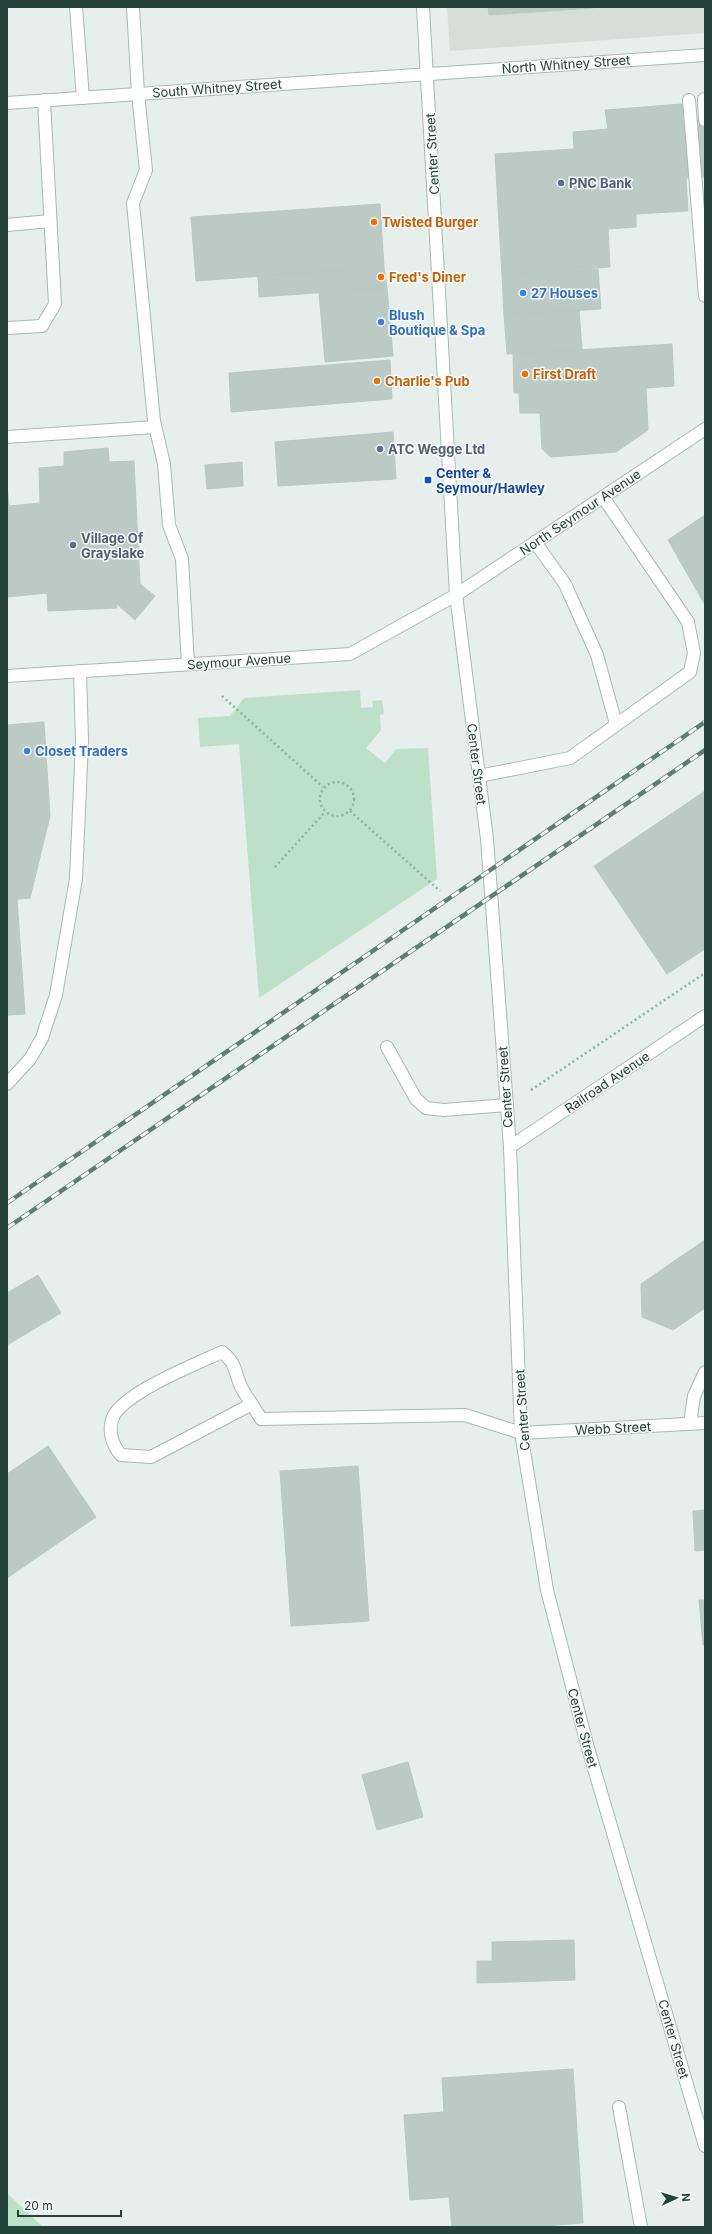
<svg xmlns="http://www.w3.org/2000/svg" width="712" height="2234" viewBox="0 0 712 2234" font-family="Inter,sans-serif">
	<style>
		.built { fill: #d4dfda }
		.green { fill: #bfe0c8 }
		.building { fill: #bbcac4; stroke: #b8c9c2 }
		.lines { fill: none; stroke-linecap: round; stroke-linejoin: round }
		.lane-casing { stroke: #a8b8b2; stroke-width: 14 }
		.street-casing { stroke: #a8b8b2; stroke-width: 14 }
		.secondary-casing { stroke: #a4bbb3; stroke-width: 14 }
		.path { stroke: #86b3a5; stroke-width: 2.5; stroke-dasharray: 2 3; stroke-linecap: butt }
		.lane { stroke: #fff; stroke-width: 12 }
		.street { stroke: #fff; stroke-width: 12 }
		.secondary { stroke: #fff; stroke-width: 12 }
		.rail-casing { stroke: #5f7d75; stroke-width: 4.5 }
		.rail { stroke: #f7fbf9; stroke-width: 3; stroke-dasharray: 9; stroke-linecap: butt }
		.service-dot { fill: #5c6f8a; stroke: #f7fbf9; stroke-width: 1.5 }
		.food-dot { fill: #e8710a; stroke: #f7fbf9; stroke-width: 1.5 }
		.shop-dot { fill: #3f7fe0; stroke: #f7fbf9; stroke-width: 1.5 }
		.transit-dot { fill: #1a4fb4; stroke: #f7fbf9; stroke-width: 1.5 }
		.labels { text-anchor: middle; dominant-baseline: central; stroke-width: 3; stroke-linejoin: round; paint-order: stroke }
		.street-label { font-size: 13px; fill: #24423a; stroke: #f7fbf9 }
		.service-label { font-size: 13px; font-weight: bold; fill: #4e5e75; stroke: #f7fbf9; text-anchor: start }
		.food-label { font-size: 13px; font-weight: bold; fill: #c56008; stroke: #f7fbf9; text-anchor: start }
		.shop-label { font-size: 13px; font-weight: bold; fill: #366cbe; stroke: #f7fbf9; text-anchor: start }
		.transit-label { font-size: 13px; font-weight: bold; fill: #164399; stroke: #f7fbf9; text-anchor: start }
	</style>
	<rect width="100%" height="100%" fill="#e6efeb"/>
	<polygon class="built" points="447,7 705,7 705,33 450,51"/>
	<g class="green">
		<polygon points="360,690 361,708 373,707 372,701 382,700 384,714 380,715 381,730 366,748 385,763 396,749 428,748 437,879 259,998 239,744 200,747 198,718 230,716 244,698"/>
		<polygon points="7,2193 43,2227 7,2227"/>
	</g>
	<g class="building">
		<polygon points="488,7 593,7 593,8 489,15"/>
		<polygon points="682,104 683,121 705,120 705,177 686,178 688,211 636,214 636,227 608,229 610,267 502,275 495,154 574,149 573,132 608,129 605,110"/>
		<polygon points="380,204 384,267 196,281 191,217"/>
		<polygon points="384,267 387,288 259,297 258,276"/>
		<polygon points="598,269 601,309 504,315 502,275"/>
		<polygon points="387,288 393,356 325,362 319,293"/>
		<polygon points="579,310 582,350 507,354 504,315"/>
		<polygon points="672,344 674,386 646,388 648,430 616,452 551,457 542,449 540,413 520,413 519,393 514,393 513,354"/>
		<polygon points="390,360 392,399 231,412 229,373"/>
		<polygon points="393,432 396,479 278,486 275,442"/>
		<polygon points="108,448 109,462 134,461 140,584 155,596 135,620 116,603 117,608 48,611 47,593 7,597 7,484 9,506 40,503 39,468 64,466 64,452"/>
		<polygon points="242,462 243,486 207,489 205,465"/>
		<polygon points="705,515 705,605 668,540"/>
		<polygon points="44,722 50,816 30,898 7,900 7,725"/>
		<polygon points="705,791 705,949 667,974 594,866"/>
		<polygon points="17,899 25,1014 7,1015 7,900"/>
		<polygon points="705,1240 705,1308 673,1330 642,1317 641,1284"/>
		<polygon points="38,1275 61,1313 7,1345 7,1293"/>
		<polygon points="48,1446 96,1517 7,1578 7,1474"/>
		<polygon points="358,1466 369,1621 291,1626 280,1471"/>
		<polygon points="705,1510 705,1550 695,1551 693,1511"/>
		<polygon points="699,1600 705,1600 705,1645 703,1645"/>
		<polygon points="408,1762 423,1817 377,1830 362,1775"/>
		<polygon points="574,1940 575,1980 477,1983 477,1961 492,1961 492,1942"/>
		<polygon points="573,2069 583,2223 530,2227 452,2227 449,2197 410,2200 404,2115 444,2112 442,2078"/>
	</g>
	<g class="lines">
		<defs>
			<g id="lane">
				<polyline points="76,7 83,98"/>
				<polyline points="133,7 138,94 146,170 133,203 154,421 164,464 169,525 182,559 188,664"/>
				<polyline points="704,99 705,120"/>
				<polyline points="689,100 705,296"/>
				<polyline points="7,225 50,221"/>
				<polyline points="7,328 42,326 55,304 44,100"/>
				<polyline points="7,437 155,427"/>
				<polyline points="535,542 565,584 597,655 616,724"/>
				<polyline points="479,776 570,758 690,672 694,653 688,622 603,497"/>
				<polyline points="387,1047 416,1099 426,1108 444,1110 507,1105"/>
				<polyline points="7,1084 30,1059 42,1038 56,995 76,879 82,741 80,671"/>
				<path d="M252,1404L151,1457L121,1455C112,1445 107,1429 114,1415C128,1391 196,1364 222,1352C237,1364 234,1371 241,1387C247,1398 255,1408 261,1419L465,1415L521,1433"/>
				<polyline points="619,2107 641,2227"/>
			</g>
			<g id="street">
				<polyline points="7,103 705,55"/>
				<polyline points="7,676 350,654 456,595 705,429"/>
				<polyline points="510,1147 705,1016"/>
				<polyline points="690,1424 694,1396 705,1372"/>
				<polyline points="521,1433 705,1423"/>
			</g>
			<polyline id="secondary" points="423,7 456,595 487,839 510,1147 521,1433 547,1590 588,1748 705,2146"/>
		</defs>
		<use href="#lane" class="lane-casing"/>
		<use href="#street" class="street-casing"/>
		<use href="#secondary" class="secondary-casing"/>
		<g class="path">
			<polyline points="222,696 323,787"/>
			<circle cx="337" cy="799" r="17"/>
			<polyline points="350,811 440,891"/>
			<polyline points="275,867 325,812"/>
			<polyline points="531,1090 705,973"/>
			<polyline points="7,2227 8,2227"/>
		</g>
		<use href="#lane" class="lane"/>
		<use href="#street" class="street"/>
		<use href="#secondary" class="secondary"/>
		<defs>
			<g id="rail">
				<polyline points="7,1203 705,722"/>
				<polyline points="7,1228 705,750"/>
			</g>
		</defs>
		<use href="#rail" class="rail-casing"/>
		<use href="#rail" class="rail"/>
	</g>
	<g class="service-dot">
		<circle cx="561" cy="183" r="4"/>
		<circle cx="380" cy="449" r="4"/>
		<circle cx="73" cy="545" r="4"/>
	</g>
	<g class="food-dot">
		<circle cx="374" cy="222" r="4"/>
		<circle cx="381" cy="277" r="4"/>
		<circle cx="525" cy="374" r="4"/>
		<circle cx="377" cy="381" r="4"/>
	</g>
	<g class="shop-dot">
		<circle cx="523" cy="293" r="4"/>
		<circle cx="381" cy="322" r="4"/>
		<circle cx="27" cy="751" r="4"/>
	</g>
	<rect class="transit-dot" x="424" y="476" width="8" height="8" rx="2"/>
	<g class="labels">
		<g class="street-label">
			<text transform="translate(566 64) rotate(-4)">North Whitney Street</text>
			<text transform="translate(217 88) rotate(-4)">South Whitney Street</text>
			<text transform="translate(432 154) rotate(-93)">Center Street</text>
			<text transform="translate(580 512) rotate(-34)">North Seymour Avenue</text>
			<text transform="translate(239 661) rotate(-4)">Seymour Avenue</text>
			<text transform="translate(477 764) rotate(83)">Center Street</text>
			<text transform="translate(607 1082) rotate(-34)">Railroad Avenue</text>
			<text transform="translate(505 1087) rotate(-94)">Center Street</text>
			<text transform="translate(522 1410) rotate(-94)">Center Street</text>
			<text transform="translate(613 1428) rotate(-3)">Webb Street</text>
			<text transform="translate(583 1728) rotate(75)">Center Street</text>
			<text transform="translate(674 2039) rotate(74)">Center Street</text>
		</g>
		<g class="service-label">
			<text x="569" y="183">PNC Bank</text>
			<text x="388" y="449">ATC Wegge Ltd</text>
			<text x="81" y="538">Village Of<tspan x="81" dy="15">Grayslake</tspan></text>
		</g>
		<g class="food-label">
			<text x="382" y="222">Twisted Burger</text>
			<text x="389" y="277">Fred's Diner</text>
			<text x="533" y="374">First Draft</text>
			<text x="385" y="381">Charlie's Pub</text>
		</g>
		<g class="shop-label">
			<text x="531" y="293">27 Houses</text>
			<text x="389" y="315">Blush<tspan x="389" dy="15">Boutique &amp; Spa</tspan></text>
			<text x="35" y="751">Closet Traders</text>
		</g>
		<g class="transit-label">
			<text x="436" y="473">Center &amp;<tspan x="436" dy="15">Seymour/Hawley</tspan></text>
		</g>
	</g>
	<rect width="712" height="2234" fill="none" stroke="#24423a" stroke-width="16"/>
	<g transform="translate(676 2198) rotate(86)" stroke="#f7fbf9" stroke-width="3" paint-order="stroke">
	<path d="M0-3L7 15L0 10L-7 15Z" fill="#24423a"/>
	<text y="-6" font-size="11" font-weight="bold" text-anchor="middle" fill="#24423a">N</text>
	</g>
	<path d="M18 2210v6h103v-6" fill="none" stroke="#24423a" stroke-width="2"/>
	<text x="24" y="2210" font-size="12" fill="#24423a" stroke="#f7fbf9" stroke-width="3" paint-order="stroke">20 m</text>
</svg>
